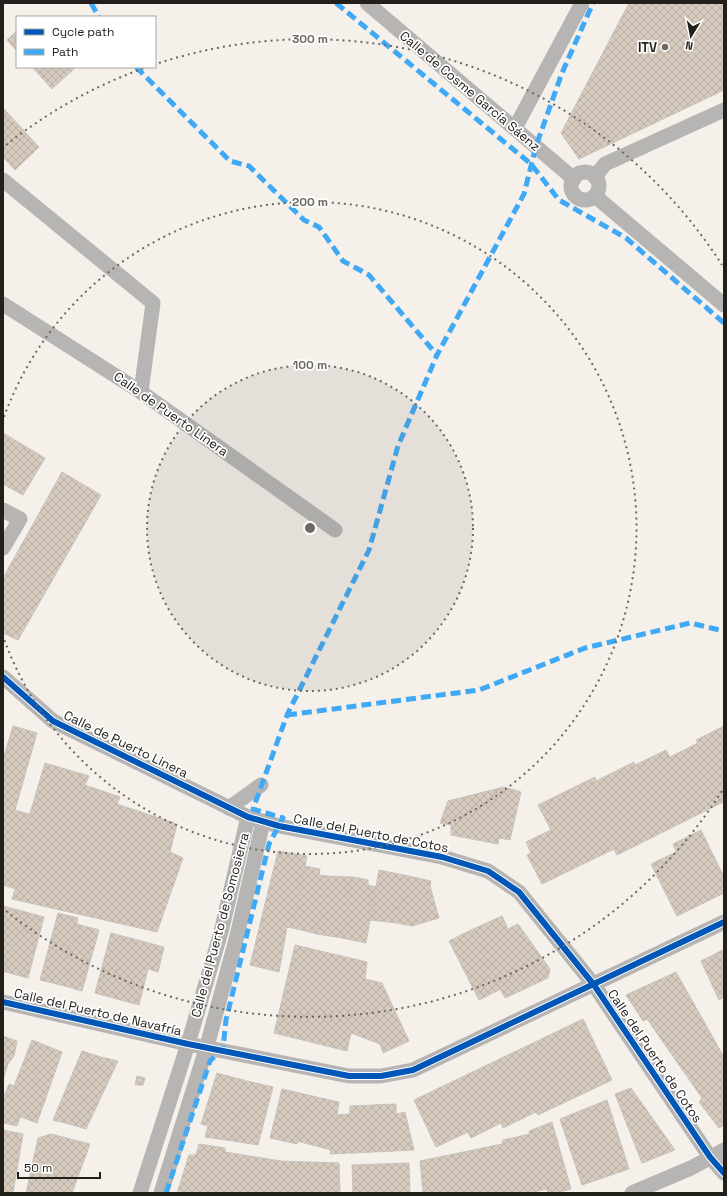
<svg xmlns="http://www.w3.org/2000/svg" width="727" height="1196" viewBox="0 0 727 1196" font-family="'Space Grotesk',sans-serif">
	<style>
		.building { fill: url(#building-cross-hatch); stroke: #c7c3be }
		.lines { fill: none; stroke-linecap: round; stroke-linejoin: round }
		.minor { stroke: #b7b5b4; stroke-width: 15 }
		.quiet { stroke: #3fa9f5; stroke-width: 5; stroke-dasharray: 10 5; stroke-linecap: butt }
		.cycleway-casing { stroke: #fff; stroke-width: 8 }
		.cycleway { stroke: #0057b8; stroke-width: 6 }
		.ring { fill: none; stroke: #6c6964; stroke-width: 2; stroke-dasharray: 2 4 }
		.poi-dot { fill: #6c6964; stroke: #fff; stroke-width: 1.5 }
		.labels { text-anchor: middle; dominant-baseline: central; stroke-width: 3.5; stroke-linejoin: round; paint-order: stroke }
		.poi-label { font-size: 13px; font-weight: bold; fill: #23201c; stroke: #fff; text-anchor: end }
		.street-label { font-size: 13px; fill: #23201c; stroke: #fff }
		.centre { fill: #6c6964; stroke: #fff; stroke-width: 2 }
		.ring-label { font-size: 12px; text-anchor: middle; font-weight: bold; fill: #6c6964; stroke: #fff; stroke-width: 3.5; stroke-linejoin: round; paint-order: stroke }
	</style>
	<defs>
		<pattern id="building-cross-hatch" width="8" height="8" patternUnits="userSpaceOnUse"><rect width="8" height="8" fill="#d5cabd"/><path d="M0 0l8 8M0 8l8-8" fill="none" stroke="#b7ada2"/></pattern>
	</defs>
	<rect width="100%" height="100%" fill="#f5f0ea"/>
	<g class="building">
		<polygon points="629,3 724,3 724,90 579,159 561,133"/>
		<polygon points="17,31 17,51 7,40"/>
		<polygon points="32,67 76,67 52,89"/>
		<polygon points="3,108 39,147 15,170 3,157"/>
		<polygon points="3,433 45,458 23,495 3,484"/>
		<polygon points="62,472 101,495 18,640 3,633 3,578"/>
		<polygon points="13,726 37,733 15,810 29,814 20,847 28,850 16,889 3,885 3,759"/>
		<polygon points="724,726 724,805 723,802 617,855 614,849 542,884 527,855 531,853 526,842 551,830 538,805 595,777 596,781 634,762 635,765 666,750 670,757 698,743 696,740"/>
		<polygon points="45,763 89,776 85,785 120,797 117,804 177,824 170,852 183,858 157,932 12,899 28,850 20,847"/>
		<polygon points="504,787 521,792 510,840 499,838 498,844 451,835 451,825 440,823 448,801"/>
		<polygon points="701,830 724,877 724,893 677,916 651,864 676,852 673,844"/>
		<polygon points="278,851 307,856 293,928 287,927 279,972 250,965"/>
		<polygon points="305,866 320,869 319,875 328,876 317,934 293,928"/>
		<polygon points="379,870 404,875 397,923 370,920"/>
		<polygon points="404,875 431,881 430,886 439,918 412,926 397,923"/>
		<polygon points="328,876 353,877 342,938 317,934"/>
		<polygon points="353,877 368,880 368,885 376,887 366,943 342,938"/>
		<polygon points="3,906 22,911 6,972 3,972"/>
		<polygon points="22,911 44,917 28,978 6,972"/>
		<polygon points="58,913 78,918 61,985 40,980"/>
		<polygon points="502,916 508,929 518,924 550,969 548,978 505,998 471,930"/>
		<polygon points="77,924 99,930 82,991 61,985"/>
		<polygon points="471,930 501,989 479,1000 449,941"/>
		<polygon points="111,933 164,947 158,972 148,969 139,1005 95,993"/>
		<polygon points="295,945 367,962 365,979 382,983 409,1041 383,1053 380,1044 351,1033 347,1051 274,1033"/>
		<polygon points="724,949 724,973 715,954"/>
		<polygon points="715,954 724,973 724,997 719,1000 701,961"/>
		<polygon points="676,972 724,1057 724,1125 719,1128 699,1102 702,1098 647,1019 643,1021 626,995"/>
		<polygon points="583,1019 612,1080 538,1115 536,1112 503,1128 501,1123 471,1138 468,1132 436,1147 414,1100"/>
		<polygon points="3,1036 17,1041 14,1056 8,1064 3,1080"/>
		<polygon points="32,1040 47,1046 17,1126 3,1123 3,1099 9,1084 14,1086"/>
		<polygon points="47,1046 62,1052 37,1123 21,1117"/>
		<polygon points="82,1051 101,1057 69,1124 53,1120"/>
		<polygon points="101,1057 118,1061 86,1129 69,1124"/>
		<polygon points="217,1073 247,1081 233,1141 205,1137 208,1126 201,1124"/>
		<polygon points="137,1076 145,1078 143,1085 135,1085"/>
		<polygon points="247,1081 273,1087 258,1145 233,1141"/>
		<polygon points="631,1088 675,1150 642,1163 615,1094"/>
		<polygon points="282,1089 308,1095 297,1144 270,1138"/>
		<polygon points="308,1095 339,1102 331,1150 297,1141"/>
		<polygon points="607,1100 629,1169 582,1185 560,1119"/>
		<polygon points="396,1104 396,1114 405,1112 414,1150 374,1152 373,1105"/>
		<polygon points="373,1105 374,1152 330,1154 336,1115 350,1114 350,1106"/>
		<polygon points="552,1122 571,1189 556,1193 548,1193 547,1189 529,1193 423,1193 420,1161 502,1144 503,1140 530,1134 529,1131"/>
		<polygon points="3,1130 23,1134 13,1193 3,1193"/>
		<polygon points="51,1134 90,1144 72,1193 26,1193 38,1138"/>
		<polygon points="199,1144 225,1148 225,1152 281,1161 339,1163 340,1193 177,1193 189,1155 196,1155"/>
		<polygon points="409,1163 410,1193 353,1193 352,1165"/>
	</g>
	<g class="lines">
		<g class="minor">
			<polyline points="367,3 574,179"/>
			<polyline points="515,128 582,3"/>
			<circle cx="585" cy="186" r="14"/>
			<polyline points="595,177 605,164 724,110"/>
			<polyline points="3,180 153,303 141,392"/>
			<polyline points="595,196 724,305"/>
			<polyline points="3,304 141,392 335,530"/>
			<polyline points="3,510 20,519 3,548"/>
			<polyline points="3,677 53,721 248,817 279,826 442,857 488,871 519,892 594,985 710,1157 724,1173"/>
			<polyline points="229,808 261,785"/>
			<polyline points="3,1002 188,1044 349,1076 381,1076 413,1070 724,922"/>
			<polyline points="140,1193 188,1044 221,932 248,817"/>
			<polyline points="161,1193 207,1046 237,936 263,822"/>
			<polyline points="632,1193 691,1168 724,1150"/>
		</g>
		<g class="quiet">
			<polyline points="91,3 99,17"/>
			<polyline points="336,3 531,164 559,200 626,238 724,323"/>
			<polyline points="136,67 230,161 249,166 304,220 319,227 343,261 369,275 437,355"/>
			<polyline points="287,715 479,690 585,648 690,623 724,631"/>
			<polyline points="166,1193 210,1061 223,1049 226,1020 269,844 283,818 253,809 287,715 369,550 398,446 437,355 524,194 536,146 562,73 593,3"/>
		</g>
		<defs>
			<g id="cycleway">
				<polyline points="3,677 53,721 248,817 279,826 442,857 488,871 519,892 594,985 710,1157 724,1173"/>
				<polyline points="3,1002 188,1044 349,1076 381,1076 413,1070 724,922"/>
			</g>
		</defs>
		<use href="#cycleway" class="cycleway-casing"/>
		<use href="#cycleway" class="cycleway"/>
	</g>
	<circle cx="310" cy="528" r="163" fill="#6c6964" fill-opacity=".12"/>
	<g class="ring">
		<circle cx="310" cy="528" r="163"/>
		<path d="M4 417A326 326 0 1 1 4 639"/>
		<path d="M722 791A489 489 0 0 1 6 911M6 145A489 489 0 0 1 147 67M159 63A489 489 0 0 1 722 265"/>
	</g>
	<circle class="poi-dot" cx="665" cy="47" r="4"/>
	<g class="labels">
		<g class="poi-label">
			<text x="657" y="47">ITV</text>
		</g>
		<g class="street-label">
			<text transform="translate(470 91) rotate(40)">Calle de Cosme García Sáenz</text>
			<text transform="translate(171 414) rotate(35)">Calle de Puerto Linera</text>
			<text transform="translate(126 744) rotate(26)">Calle de Puerto Linera</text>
			<text transform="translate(371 833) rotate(11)">Calle del Puerto de Cotos</text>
			<text transform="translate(220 925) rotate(-75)">Calle del Puerto de Somosierra</text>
			<text transform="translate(98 1012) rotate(13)">Calle del Puerto de Navafría</text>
			<text transform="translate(655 1056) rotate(56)">Calle del Puerto de Cotos</text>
		</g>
	</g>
	<circle cx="310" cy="528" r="6" class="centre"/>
	<g class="ring-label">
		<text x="310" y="43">300 m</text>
		<text x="310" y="206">200 m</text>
		<text x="310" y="369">100 m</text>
	</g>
	<rect width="727" height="1196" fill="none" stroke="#23201c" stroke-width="8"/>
	<rect x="16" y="16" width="140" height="52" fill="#ffffff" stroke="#a7a6a4"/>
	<rect x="24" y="29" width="20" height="6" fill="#0057b8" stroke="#a7a6a4"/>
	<text x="52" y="36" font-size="12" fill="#23201c">Cycle path</text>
	<rect x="24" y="49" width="20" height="6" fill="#3fa9f5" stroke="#a7a6a4"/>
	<text x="52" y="56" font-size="12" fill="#23201c">Path</text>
	<g transform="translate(691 36) rotate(190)" stroke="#ffffff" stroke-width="3" paint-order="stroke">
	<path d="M0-3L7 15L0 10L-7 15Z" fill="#23201c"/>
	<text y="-6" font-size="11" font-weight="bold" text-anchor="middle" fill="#23201c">N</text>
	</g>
	<path d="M18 1172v6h82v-6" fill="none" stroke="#23201c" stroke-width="2"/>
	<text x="24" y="1172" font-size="12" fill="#23201c" stroke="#ffffff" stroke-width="3" paint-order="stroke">50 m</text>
</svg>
